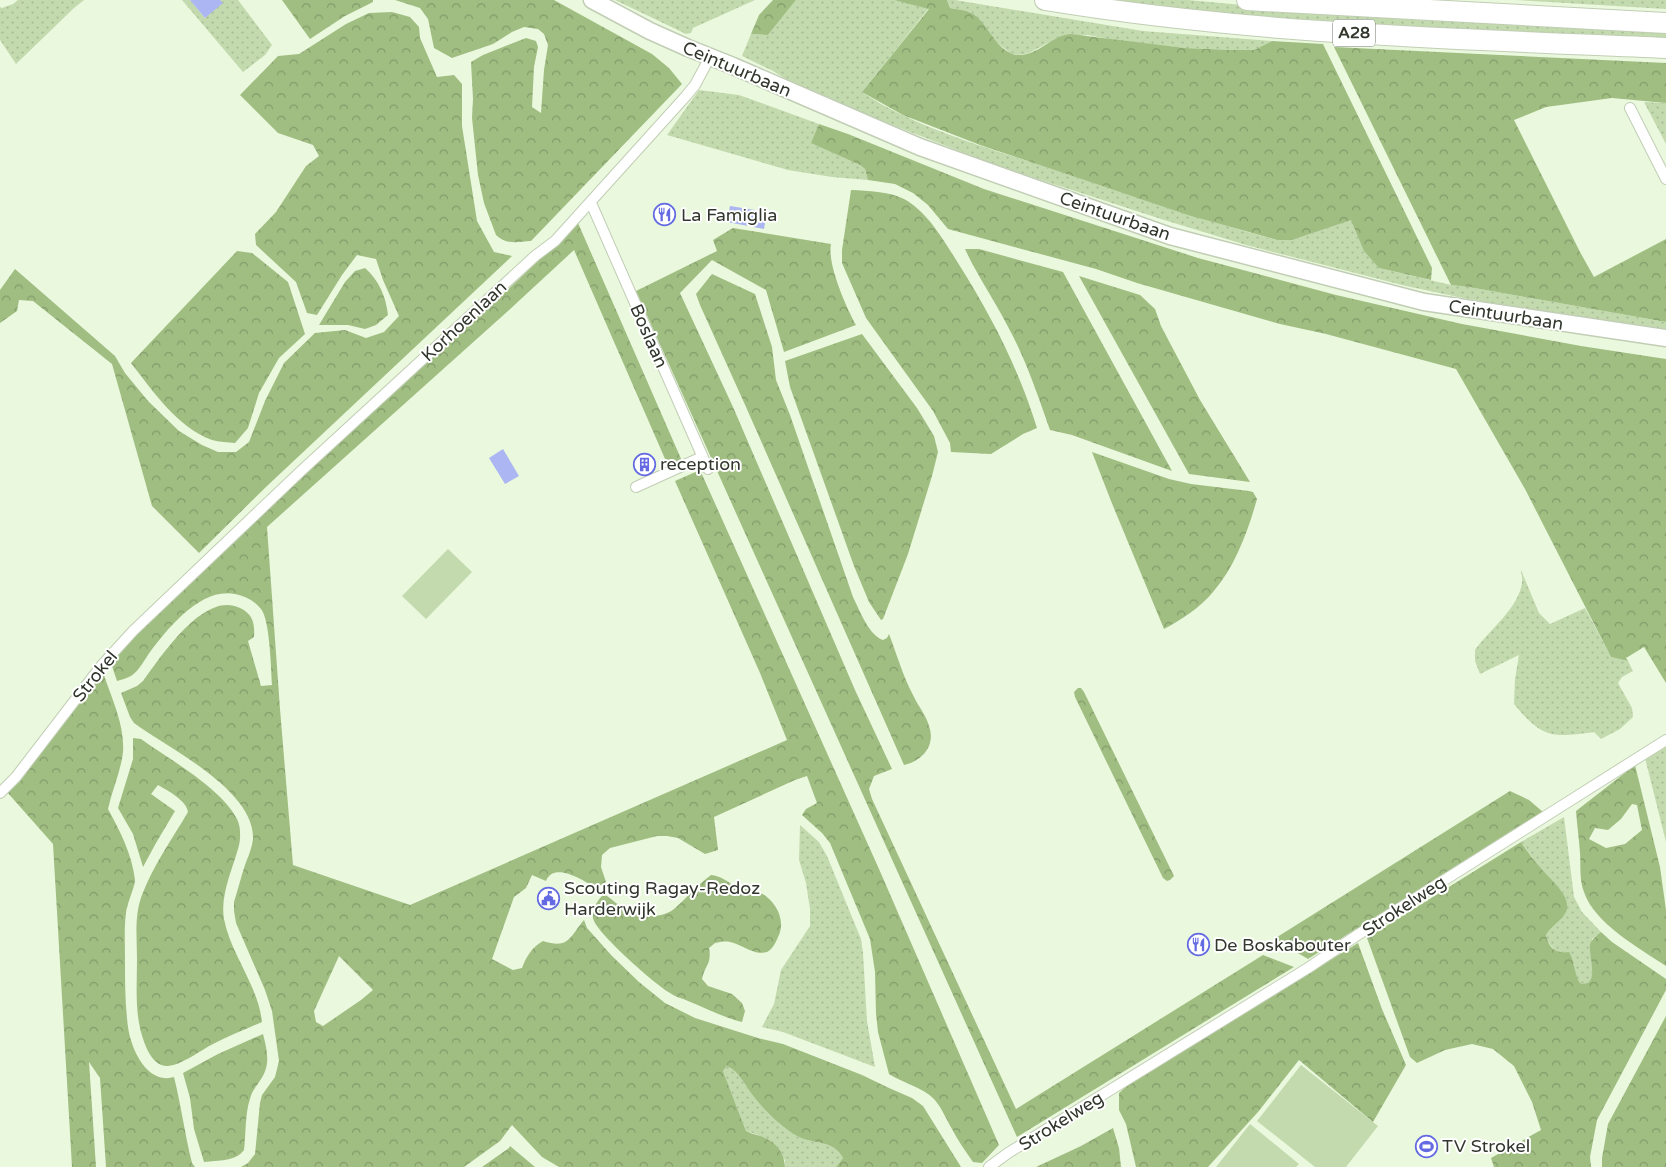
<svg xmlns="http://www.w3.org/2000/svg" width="1666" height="1167" viewBox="0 0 1666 1167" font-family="'Varela Round',sans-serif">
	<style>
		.grass { fill: url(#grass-dots) }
		.forest { fill: url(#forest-crowns); fill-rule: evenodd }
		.park { fill: #c3daae }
		.water { fill: #acb6f3 }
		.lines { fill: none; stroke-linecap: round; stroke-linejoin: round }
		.street-casing { stroke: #c1ceb5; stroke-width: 12 }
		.primary-casing { stroke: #c1ceb5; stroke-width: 19 }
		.highway-casing { stroke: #c1ceb5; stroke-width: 22 }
		.street { stroke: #fff; stroke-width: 10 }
		.primary { stroke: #fff; stroke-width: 16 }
		.highway { stroke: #fff; stroke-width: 20 }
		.labels { text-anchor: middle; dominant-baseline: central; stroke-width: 4; stroke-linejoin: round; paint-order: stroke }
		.shield { fill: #fff; stroke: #6f736b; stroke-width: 1 }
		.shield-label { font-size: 16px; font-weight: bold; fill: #31372c }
		.street-label { font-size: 18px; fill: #31372c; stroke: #fff }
		.poi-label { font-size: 18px; fill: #31372c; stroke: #fff; text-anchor: start }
	</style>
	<defs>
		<pattern id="grass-dots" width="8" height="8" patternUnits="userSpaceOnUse" patternTransform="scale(1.25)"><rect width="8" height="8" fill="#c3daae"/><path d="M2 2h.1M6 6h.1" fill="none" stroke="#a8bc96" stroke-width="1.8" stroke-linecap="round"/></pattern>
		<pattern id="forest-crowns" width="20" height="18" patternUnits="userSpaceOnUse" patternTransform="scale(1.25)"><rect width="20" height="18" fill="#a0be82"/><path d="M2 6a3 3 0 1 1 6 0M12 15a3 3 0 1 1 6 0" fill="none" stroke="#839b6b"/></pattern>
	</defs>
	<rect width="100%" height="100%" fill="#eaf8dd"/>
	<g class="grass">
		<polygon points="18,0 84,0 74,8 16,64 0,40 0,7 2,8 13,4"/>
		<polygon points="182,0 190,0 205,18 222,3 220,0 238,0 272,45 265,55 243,72"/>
		<polygon points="615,0 755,0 693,28 691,33 686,34"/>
		<path d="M796,0H894L929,8L862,92C917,129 989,148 1052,169C1127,194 1201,220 1277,240H1292L1351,219L1379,268L1451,285L1469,287L1666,322V329L1593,321L1458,297L1406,286L1246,245L1161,219L998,166L805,91L773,71L742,56L751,34L768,35Z"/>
		<polygon points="947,0 955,0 1143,31 1272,41 1254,50 1232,50 1185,48 1120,41 1088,35 1057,38 1029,53 1019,55 1010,53 995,41 976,16 970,12 950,8"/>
		<polygon points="1092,0 1188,0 1308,11 1666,30 1666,42 1517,34 1212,14"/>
		<polygon points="1516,0 1666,0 1666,9"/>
		<polygon points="699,90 739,95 819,124 812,143 860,165 865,169 868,180 832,177 788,170 667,135"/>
		<polygon points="1644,102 1666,103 1666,144"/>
		<path d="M1521,570L1539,613L1550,624L1585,608L1611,657L1628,661L1633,671L1622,677L1618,683L1632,708L1633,717L1620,729L1601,739L1594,732C1551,738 1542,738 1514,704L1515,679L1519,655L1480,674L1475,661V650C1489,630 1520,607 1522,582C1523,578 1521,574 1521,570Z"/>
		<polygon points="1666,745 1666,842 1645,758"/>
		<path d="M1564,817L1574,897L1582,912L1601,932L1592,939C1592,945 1590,951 1591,956C1591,965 1599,987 1580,983L1575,976L1574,964C1561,953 1550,951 1546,935L1548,930L1565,914L1541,869L1521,842Z"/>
		<polygon points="800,825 819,842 827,856 861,939 863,953 867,1021 875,1067 783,1032 762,1027 774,1004 781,970 810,926 810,909 806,883 799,860"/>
		<path d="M727,1066C740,1072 745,1086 754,1097C765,1111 781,1127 797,1136C813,1145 833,1139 843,1158L836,1167H785V1160L758,1135L746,1131L723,1071Z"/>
	</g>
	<g class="forest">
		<polygon points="282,0 373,0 373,2 345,16 310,39"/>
		<path d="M554,0L652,54L669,68L682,84L531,241C518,242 506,245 496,235L484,203L478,175L472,118L473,99L471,62L483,55L526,38L536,41L538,47L534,67L532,107L541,113L544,70L548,45L544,34L538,29L524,27L512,32L493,44L452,58L434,48L428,19L420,8L395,0Z"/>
		<polygon points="773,0 796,0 768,35 751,34 759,15"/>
		<path d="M894,0H947L950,8C959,10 969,10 976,16C990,28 999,56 1021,55C1034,54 1044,45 1055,39C1060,36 1065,35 1070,34L1185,48L1232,50H1254L1272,41L1323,44L1432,268L1431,280L1379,268L1364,251L1351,220L1292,240H1277L1188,215L980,145L903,115L862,92L929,9Z"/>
		<polygon points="392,12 410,17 419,27 420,38 437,77 454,75 462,84 462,126 477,221 494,252 512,256 267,486 199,553 152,506 112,364 33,301 19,300 17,311 0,323 0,290 15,269 115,356 125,373 148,401 179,431 202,445 218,452 236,452 249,442 265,401 284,363 315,333 345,330 366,338 384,332 399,316 383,280 376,259 357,255 342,275 317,315 307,313 296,282 256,245 255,234 276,212 306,166 319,156 313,145 278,133 240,95 278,56 299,54 346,24 369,13"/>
		<polygon points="1334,47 1666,63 1666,103 1612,98 1546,107 1514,120 1580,252 1594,277 1666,239 1666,322 1469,287 1451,285"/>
		<polygon points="819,124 848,134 984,189 1198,258 1336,295 1462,324 1581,346 1666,359 1666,683 1644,647 1626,658 1628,661 1611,657 1525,489 1456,369 1326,334 1280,324 1137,283 1096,269 948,229 928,205 913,193 895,184 868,180 865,169 860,165 811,143"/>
		<path d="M851,190C869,191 887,191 904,199C928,212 944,241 958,263C992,317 1018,367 1037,428L1023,434L991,454L951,452L950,443L933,411L866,318L842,263V250Z"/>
		<path d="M578,223L682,461L669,468L574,250L508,311L267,527L280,709L293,865L410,905L787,740L760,673L675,481L700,470L879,869L999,1145L982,1163L973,1162C966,1152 958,1141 952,1129C946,1119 942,1108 934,1099C922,1087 903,1083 889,1074L878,1032L876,1014L875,972L870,939L830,843L822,833L802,815L806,809L817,803L807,776L795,780L714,817L718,850L705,854L678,838L667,836H657L610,848L602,855L601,867L606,882L596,888C584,881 554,861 546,881L532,875L526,888L514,897L492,959L513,970L522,968C526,957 532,947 543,941C569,949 569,938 584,920L587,928L612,956L639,982L665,1003L695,1018L758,1038L783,1044L862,1075L889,1088L912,1098L923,1106L961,1167H836L843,1158C833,1139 813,1145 797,1136C781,1127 765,1111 754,1097C745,1086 740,1072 727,1066L723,1071L746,1131C750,1133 753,1134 757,1135C774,1140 784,1150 785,1167H559L542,1157L512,1125L500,1141L464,1167H241L248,1163L255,1154L260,1103L262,1095L275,1077L279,1061L272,1011L265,990L236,923L234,911V902C238,889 241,877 245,865C248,857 252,848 253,839C255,790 168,748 134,723L130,717L121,693L137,686L143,681C161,657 204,590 240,608C253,614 255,624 254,637L248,641L261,686L272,685C271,669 270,620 261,609C255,601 245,596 235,594C201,587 168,628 150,652C145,659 139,671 131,676C127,678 121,680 117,681L111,663L143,628L246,527L462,327L497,300ZM339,956L373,990L361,1000L323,1026L316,1022L314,1011Z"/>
		<path d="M733,228L831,244C827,264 846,307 856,325L784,352L766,290L712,260L680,293L733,407L855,690L892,769L874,776L869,789L872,799L1016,1109L1263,955L1294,967L1017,1137L636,291L717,251L713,240Z"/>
		<path d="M965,249H979L1063,272L1172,471L1072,435L1050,430C1037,393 1025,357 1006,323C993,298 977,275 965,249Z"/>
		<path d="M237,251L252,253L288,282L305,334L279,358L259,393L248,428L235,443C228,442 219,442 212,440C178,428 152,390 131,363Z"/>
		<path d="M365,268C379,280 386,297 388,315L376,325L365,329L348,325H319L345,282L355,271Z"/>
		<path d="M712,274L755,294L772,347L776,380L790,415L853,597C859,609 869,636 883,640L887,638L889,634C897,655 903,676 913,695C918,706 926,715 929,726C936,746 922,761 904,765L746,407L700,305L696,294Z"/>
		<polygon points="1079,276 1140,295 1155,309 1161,326 1200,400 1250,482 1189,474"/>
		<polygon points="862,334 917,408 934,436 938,452 932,476 908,554 883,619 881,620 869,602 854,566 790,387 785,361"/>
		<path d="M1092,452L1169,479L1191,484L1249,491L1253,492L1257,499C1248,531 1235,567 1213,592C1201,607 1181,620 1164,629L1111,501Z"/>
		<path d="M103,672C111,697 125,725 123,752C121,771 112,790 108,809C120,831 132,854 135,880C135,886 127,904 126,913C124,928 125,943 125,959C125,982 125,1004 128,1027C131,1049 147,1085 174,1077C181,1105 185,1135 192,1163L195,1167H106L100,1078L89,1062L96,1167H72L53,844L7,792Z"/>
		<polygon points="1078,688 1081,688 1084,692 1174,876 1170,880 1167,881 1163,878 1075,697 1074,692"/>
		<path d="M133,738L141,739C169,759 221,788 237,819C241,827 241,840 238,849C232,870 220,896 224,919C231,955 258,985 262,1022C246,1029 229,1036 213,1044C201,1050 179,1067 166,1066C150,1065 143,1040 140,1028C135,1006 137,982 137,959C137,938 134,916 142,895C153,866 172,839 188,812C187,801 167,790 158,785L151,794L175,811L156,843L143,867L133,834L118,808L133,759Z"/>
		<path d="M1635,765L1660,867L1666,910V966C1639,948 1595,924 1584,892C1579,879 1581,866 1580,853C1579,839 1577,825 1576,811ZM1632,804L1637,805L1642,830L1625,844L1606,848L1589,839L1595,828L1608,830L1621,819Z"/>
		<polygon points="1510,791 1529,800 1543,812 1308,959 1274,939"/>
		<path d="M1521,842C1527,851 1533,859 1540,867C1548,878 1573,896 1566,912C1562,921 1550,926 1546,935C1549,948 1555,954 1569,952C1575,962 1574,974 1580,983C1601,988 1588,955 1590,944C1592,939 1596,936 1601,932L1612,942L1666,979V990L1597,1120L1590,1157L1591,1167H1494L1491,1158L1541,1130L1532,1102L1514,1066L1493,1049L1472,1044L1445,1050L1417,1063L1410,1057L1367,938Z"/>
		<path d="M711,875C721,876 726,881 735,886C741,889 750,889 757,891C775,898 787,920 778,937C776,942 772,950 767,952C753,956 742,944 730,942C725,941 720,942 715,943L709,948C712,964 705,965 702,979L708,986L732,994L742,1003L745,1011L742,1022C722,1017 706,1008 688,1001C682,998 675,997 670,993C656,985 595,932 593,918C592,909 598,899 604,894C612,899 619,906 626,910C640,917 662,919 674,909C687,898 697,885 711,875Z"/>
		<polygon points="1358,943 1382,1009 1406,1065 1373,1122 1299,1060 1258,1112 1208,1167 1136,1167 1126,1124 1119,1110 1119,1093 1128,1085"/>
		<polygon points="1666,1016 1666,1167 1602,1167 1602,1158 1608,1124"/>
		<path d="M263,1034C267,1050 271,1064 261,1079C257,1086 252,1090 250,1099C245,1113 246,1134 244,1150C235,1162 218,1160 204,1162L194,1129L190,1098L183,1073L218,1054Z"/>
		<polygon points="1113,1128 1119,1148 1121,1167 1036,1167 1081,1146"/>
		<polygon points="510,1146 535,1167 482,1167 509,1148"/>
	</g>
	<g class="park">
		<polygon points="448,549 472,572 426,619 402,596"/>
		<polygon points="1301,1065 1378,1126 1346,1167 1315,1167 1257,1121"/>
		<polygon points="1250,1124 1299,1164 1296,1167 1216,1167"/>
	</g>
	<g class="water">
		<polygon points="190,0 220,0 223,3 205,18"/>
		<polygon points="730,206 767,212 764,229 727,222"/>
		<polygon points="503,449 519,476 505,484 489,458"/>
	</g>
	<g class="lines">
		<defs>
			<g id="street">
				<polyline points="1630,108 1666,179"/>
				<polyline points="591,203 708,469"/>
				<polyline points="636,487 702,457"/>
				<polyline points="0,793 16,777 102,665 133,631 301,471 535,256 555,241 686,96 695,85 710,57"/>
				<polyline points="989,1167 1008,1153 1308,968 1359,934 1666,740"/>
			</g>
			<polyline id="primary" points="592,0 650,31 688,48 733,66 920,147 1170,236 1424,302 1666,338"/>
			<g id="highway">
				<path d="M1045,0C1250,34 1459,39 1666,48"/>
				<polyline points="1247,0 1666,23"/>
			</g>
		</defs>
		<use href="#street" class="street-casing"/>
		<use href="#primary" class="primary-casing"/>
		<use href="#highway" class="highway-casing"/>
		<use href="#street" class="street"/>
		<use href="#primary" class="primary"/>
		<use href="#highway" class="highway"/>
	</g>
	<defs>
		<symbol id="restaurant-ring" viewBox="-11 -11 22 22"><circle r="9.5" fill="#fff" stroke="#636ae2" stroke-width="1.5"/><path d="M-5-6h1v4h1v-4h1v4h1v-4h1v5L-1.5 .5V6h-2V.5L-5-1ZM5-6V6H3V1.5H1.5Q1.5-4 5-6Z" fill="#636ae2"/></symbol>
		<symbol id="building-ring" viewBox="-11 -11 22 22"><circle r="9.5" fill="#fff" stroke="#636ae2" stroke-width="1.5"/><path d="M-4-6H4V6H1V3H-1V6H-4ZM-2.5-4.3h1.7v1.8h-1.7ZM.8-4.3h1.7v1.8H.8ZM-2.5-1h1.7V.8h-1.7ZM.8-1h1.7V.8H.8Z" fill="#636ae2"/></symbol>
		<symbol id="civic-ring" viewBox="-11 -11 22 22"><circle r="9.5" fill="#fff" stroke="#636ae2" stroke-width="1.5"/><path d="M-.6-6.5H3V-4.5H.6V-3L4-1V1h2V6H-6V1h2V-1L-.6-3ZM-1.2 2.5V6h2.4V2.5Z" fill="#636ae2"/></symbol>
		<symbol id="stadium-ring" viewBox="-11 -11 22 22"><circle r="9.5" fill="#fff" stroke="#636ae2" stroke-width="1.5"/><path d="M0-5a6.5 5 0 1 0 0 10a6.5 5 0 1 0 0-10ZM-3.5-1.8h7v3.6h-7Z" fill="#636ae2"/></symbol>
	</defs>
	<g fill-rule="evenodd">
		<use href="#restaurant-ring" x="652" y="202" width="25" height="25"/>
		<use href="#building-ring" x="632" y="452" width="25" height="25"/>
		<use href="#civic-ring" x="536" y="886" width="25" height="25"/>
		<use href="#restaurant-ring" x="1186" y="932" width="25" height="25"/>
		<use href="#stadium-ring" x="1414" y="1134" width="25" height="25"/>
	</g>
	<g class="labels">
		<rect class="shield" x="1333" y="19.5" width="42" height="27" rx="4"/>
		<g class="shield-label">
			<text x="1354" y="33">A28</text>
		</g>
		<g class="street-label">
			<text transform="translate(737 69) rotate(23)">Ceintuurbaan</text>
			<text transform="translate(1115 216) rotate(19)">Ceintuurbaan</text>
			<text transform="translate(1506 315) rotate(9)">Ceintuurbaan</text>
			<text transform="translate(464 321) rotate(-43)">Korhoenlaan</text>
			<text transform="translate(649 336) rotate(66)">Boslaan</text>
			<text transform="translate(95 676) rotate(-51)">Strokel</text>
			<text transform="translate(1404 906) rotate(-33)">Strokelweg</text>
			<text transform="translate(1061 1121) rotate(-32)">Strokelweg</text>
		</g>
		<g class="poi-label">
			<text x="681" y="215">La Famiglia</text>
			<text x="660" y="464">reception</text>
			<text x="564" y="888">Scouting Ragay-Redoz<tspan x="564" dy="21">Harderwijk</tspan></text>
			<text x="1214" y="945">De Boskabouter</text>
			<text x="1442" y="1146">TV Strokel</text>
		</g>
	</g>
</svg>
